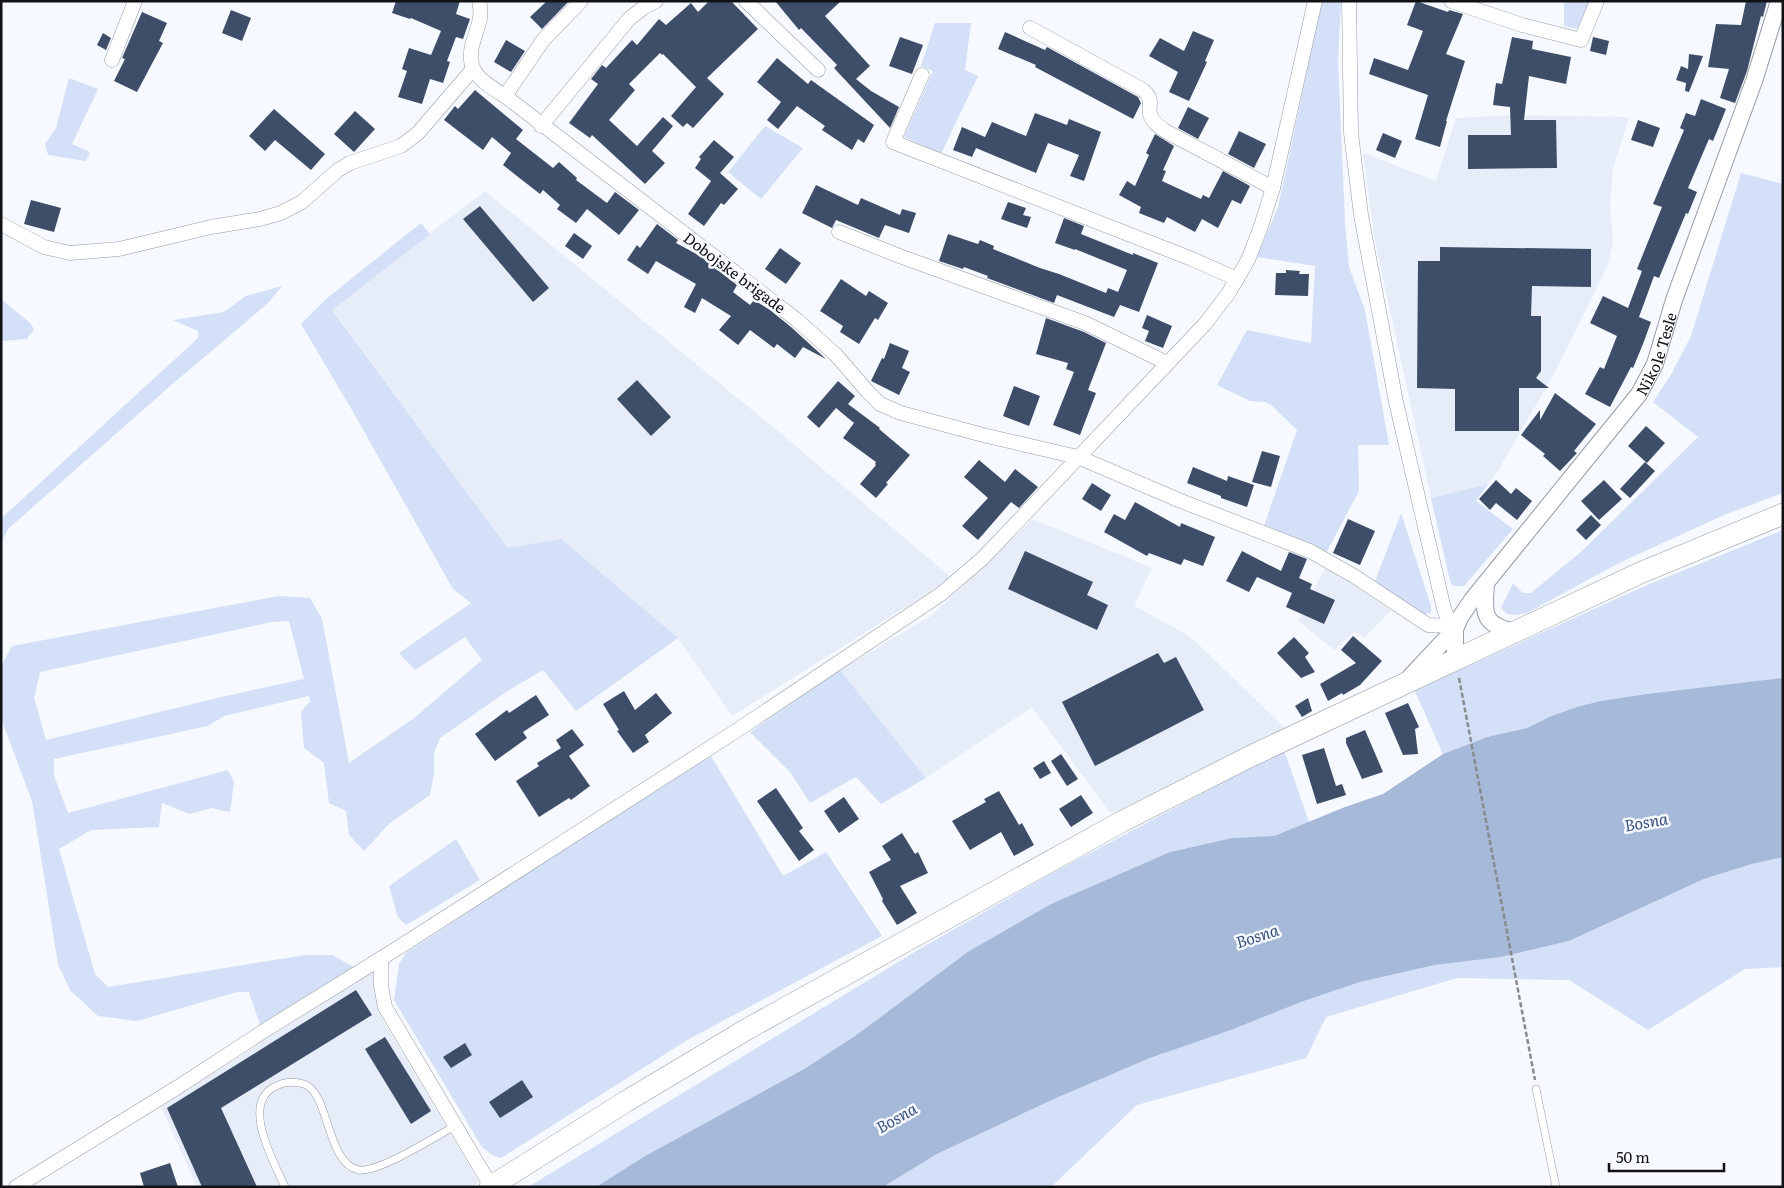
<svg xmlns="http://www.w3.org/2000/svg" width="1784" height="1188" viewBox="0 0 1784 1188" font-family="Literata,serif">
	<style>
		.built { fill: #e6edf9 }
		.green { fill: #d3e0f7; fill-rule: evenodd }
		.water { fill: #a7b9d9 }
		.building { fill: #3e4e69 }
		.lines { fill: none; stroke-linecap: round; stroke-linejoin: round }
		.service-casing { stroke: #979ca5; stroke-width: 8 }
		.minor-casing { stroke: #979ca5; stroke-width: 15 }
		.tertiary-casing { stroke: #979ca5; stroke-width: 18 }
		.primary-casing { stroke: #979ca5; stroke-width: 22 }
		.path { stroke: #878a8e; stroke-width: 2.5; stroke-dasharray: 5 2.5; stroke-linecap: butt }
		.service { stroke: #fff; stroke-width: 7 }
		.minor { stroke: #fff; stroke-width: 14 }
		.tertiary { stroke: #fff; stroke-width: 16 }
		.primary { stroke: #fff; stroke-width: 21 }
		.labels { text-anchor: middle; dominant-baseline: central; stroke-width: 5; stroke-linejoin: round; paint-order: stroke }
		.street-label { font-size: 15px; fill: #101215; stroke: #f6f9ff }
		.water-label { font-size: 16px; font-style: italic; fill: #39517e; stroke: #f6f9ff }
	</style>
	<rect width="100%" height="100%" fill="#f6f9ff"/>
	<g class="built">
		<polygon points="1511,115 1629,117 1613,169 1610,207 1613,242 1608,265 1554,374 1499,469 1488,484 1431,498 1375,241 1363,153 1436,181 1456,118"/>
		<polygon points="485,191 779,432 952,578 732,716 678,638 508,548 332,309"/>
		<polygon points="1033,519 1152,568 1134,606 1186,634 1196,642 1286,729 1111,814 1032,707 926,778 840,670 931,616"/>
		<polygon points="1326,566 1391,611 1364,638 1355,631 1335,650 1298,621"/>
		<polygon points="373,971 375,994 381,1017 479,1182 472,1187 197,1187 161,1107"/>
	</g>
	<g class="green">
		<polygon points="1322,1 1341,1 1338,61 1345,223 1349,267 1365,310 1389,445 1358,445 1359,491 1325,555 1312,544 1264,526 1297,430 1271,405 1265,402 1250,401 1217,385 1247,330 1311,343 1315,266 1257,257 1278,207"/>
		<polygon points="1564,1 1590,1 1577,29 1564,26"/>
		<polygon points="935,23 971,23 965,70 978,76 941,154 904,137 933,71 921,66"/>
		<polygon points="69,78 98,89 72,144 90,152 86,161 48,155 45,144 56,128"/>
		<polygon points="765,126 803,148 761,199 728,172"/>
		<polygon points="1741,173 1783,184 1783,493 1724,515 1619,563 1527,613 1516,615 1507,614 1501,608 1513,583 1523,593 1531,593 1582,551 1698,437 1653,402 1672,373 1691,336"/>
		<path d="M421,223L430,234L332,310L508,548L561,539L678,638L576,711L543,670L506,692L440,738L434,753V773L430,795L390,823L364,851L349,835L346,811L329,803L324,763L304,748L301,712L310,701L309,696L224,716L208,726L54,759V776L68,813L228,770L234,782L230,812L211,808L190,814L162,803L159,827L91,830L59,849L95,974L108,987L305,955H332L354,967L260,1025L249,992H237L137,1021L98,1016L70,990L58,964L32,801L1,718V666L12,646L279,596L310,598L322,619L349,763L414,718L482,660L465,637L415,670L399,653L471,603L453,589L352,410L301,324L326,299ZM289,621L304,679L221,697L46,740L34,698L40,672L272,622Z"/>
		<polygon points="282,286 268,303 169,387 8,529 1,544 1,516 3,517 198,338 198,331 173,320 224,312 246,296"/>
		<polygon points="1,299 29,322 34,329 27,339 4,341 1,339"/>
		<polygon points="1488,484 1476,501 1513,529 1464,586 1453,586 1450,581 1431,498"/>
		<polygon points="1401,513 1431,606 1431,613 1424,614 1374,584"/>
		<polygon points="1783,530 1783,678 1601,702 1549,717 1527,728 1487,737 1443,754 1413,687 1471,665 1640,588"/>
		<polygon points="840,670 926,778 881,804 856,777 810,803 790,772 750,732"/>
		<polygon points="1284,750 1309,822 1274,836 1232,838 1170,852 1051,904 969,951 855,1036 804,1069 645,1156 596,1187 528,1187 923,947 1056,871"/>
		<polygon points="711,756 783,876 826,852 882,936 689,1039 501,1158 492,1155 482,1147 394,1000 399,964 406,953 567,847"/>
		<polygon points="456,839 480,880 406,925 398,917 389,886"/>
		<polygon points="1783,857 1783,967 1745,969 1648,1030 1569,980 1457,978 1326,1017 1306,1058 1137,1105 1051,1187 883,1187 937,1154 1054,1099 1150,1058 1231,1030 1301,1002 1360,982 1435,965 1501,957 1569,941 1704,879 1752,864"/>
	</g>
	<polygon class="water" points="1783,678 1783,857 1752,864 1704,879 1569,941 1501,957 1435,965 1360,982 1301,1002 1231,1030 1150,1058 1054,1099 937,1154 883,1187 596,1187 645,1156 804,1069 855,1036 969,951 1051,904 1170,852 1232,838 1274,836 1345,807 1383,794 1443,754 1487,737 1527,728 1549,717 1577,707 1601,701 1647,694"/>
	<g class="building">
		<polygon points="396,1 460,1 456,14 470,19 463,39 456,37 447,61 450,62 443,83 430,79 422,104 398,97 407,71 402,69 409,48 431,55 441,31 411,18 410,19 392,13"/>
		<polygon points="547,1 569,1 542,29 530,17"/>
		<polygon points="709,1 731,1 758,29 707,78 724,94 693,128 687,123 683,127 671,116 696,87 663,54 662,55 660,53 629,84 635,90 609,120 637,146 663,117 673,126 652,151 665,163 645,184 592,135 590,138 569,123 598,84 591,79 602,65 606,68 632,40 637,45 659,19 666,25 691,3 698,12"/>
		<polygon points="775,1 841,1 825,16 870,66 856,79 871,91 899,107 890,128 834,68 837,65 801,28 799,30"/>
		<polygon points="1416,1 1448,12 1449,10 1463,14 1446,54 1465,61 1446,121 1447,121 1440,147 1415,139 1428,95 1369,74 1374,58 1408,70 1423,31 1407,25"/>
		<polygon points="1746,1 1767,1 1763,17 1761,16 1747,71 1735,103 1720,98 1729,69 1708,67 1716,24 1741,25"/>
		<polygon points="231,10 251,18 242,41 222,33"/>
		<polygon points="142,12 167,23 159,41 163,43 137,92 114,81 125,59 122,58"/>
		<polygon points="1193,31 1214,40 1205,61 1207,62 1189,101 1169,92 1178,72 1149,56 1160,38 1184,51"/>
		<polygon points="1005,32 1045,50 1047,47 1138,97 1141,103 1133,119 1035,67 1036,65 998,49"/>
		<polygon points="103,33 111,38 106,50 97,45"/>
		<polygon points="900,37 923,45 912,74 889,66"/>
		<polygon points="1512,37 1533,41 1532,49 1571,57 1566,84 1529,76 1524,120 1556,120 1557,168 1468,169 1468,135 1511,135 1510,107 1493,105 1496,83 1502,84"/>
		<polygon points="1593,37 1609,41 1606,55 1590,51"/>
		<polygon points="506,40 525,51 511,72 494,62"/>
		<polygon points="1689,54 1703,56 1689,92 1685,91 1686,83 1676,80 1681,66 1688,69"/>
		<polygon points="777,58 808,84 811,80 874,125 864,143 858,139 852,150 822,130 825,126 797,106 778,129 767,120 781,102 757,82"/>
		<polygon points="475,90 523,130 516,139 553,168 559,162 577,178 576,180 607,203 615,192 639,210 619,235 587,209 576,223 557,209 560,205 543,190 540,194 503,165 511,153 492,137 483,150 444,120 455,106 458,109"/>
		<polygon points="1701,99 1726,109 1713,141 1709,139 1688,188 1697,192 1688,214 1686,213 1659,278 1654,276 1639,317 1651,322 1643,344 1633,368 1631,367 1610,407 1585,394 1600,367 1604,369 1617,336 1590,323 1603,296 1628,308 1642,271 1637,269 1662,207 1653,204 1684,130 1680,128 1686,113 1695,116"/>
		<polygon points="1188,107 1209,118 1198,139 1178,128"/>
		<polygon points="274,109 325,154 311,170 275,140 265,151 249,136"/>
		<polygon points="355,111 375,129 354,152 334,134"/>
		<polygon points="1035,113 1067,125 1069,119 1101,132 1084,181 1070,176 1079,155 1048,143 1036,173 976,148 972,157 953,150 962,127 985,137 992,122 1026,136"/>
		<polygon points="1638,120 1660,128 1653,147 1631,140"/>
		<polygon points="1239,131 1266,144 1254,168 1228,154"/>
		<polygon points="1383,133 1402,141 1395,158 1376,150"/>
		<polygon points="1155,134 1174,146 1163,170 1166,171 1162,181 1201,199 1203,195 1209,198 1223,171 1250,186 1241,204 1232,200 1218,228 1202,219 1195,232 1167,217 1164,223 1139,213 1141,207 1119,195 1127,181 1135,186 1149,155 1146,153"/>
		<polygon points="714,140 734,157 720,173 738,189 724,205 721,203 704,226 688,214 711,181 695,168 701,159 699,157"/>
		<polygon points="816,185 858,205 861,198 900,215 902,209 916,213 909,233 885,225 879,238 836,220 832,228 802,213"/>
		<polygon points="31,200 61,208 54,232 24,224"/>
		<polygon points="1008,202 1026,208 1023,215 1031,217 1027,228 1001,219"/>
		<polygon points="480,206 549,288 533,302 463,219"/>
		<polygon points="1064,218 1084,226 1081,234 1133,255 1133,253 1158,263 1139,312 1120,305 1114,317 1057,295 1054,303 987,278 988,276 964,267 963,269 939,261 948,234 978,244 980,240 994,246 993,249 1040,268 1059,274 1106,293 1108,288 1118,292 1127,270 1075,249 1075,250 1055,243"/>
		<polygon points="657,224 678,240 676,243 700,256 737,285 733,292 750,305 754,300 770,310 791,327 826,359 803,347 795,358 777,344 774,348 750,330 738,345 719,330 731,316 702,298 695,313 684,307 696,284 656,261 648,274 627,260 637,245 640,248"/>
		<polygon points="574,233 592,246 583,259 565,246"/>
		<polygon points="1440,247 1591,249 1591,287 1532,286 1531,316 1541,316 1541,371 1536,378 1549,388 1519,388 1519,431 1455,431 1455,389 1417,388 1418,261 1440,261"/>
		<polygon points="780,248 801,263 786,284 765,269"/>
		<polygon points="1286,270 1300,271 1299,274 1309,274 1308,296 1275,295 1276,273 1286,273"/>
		<polygon points="841,279 866,296 869,291 888,303 878,320 875,318 859,344 840,332 843,326 820,311"/>
		<polygon points="1147,315 1172,326 1163,348 1145,341 1149,331 1142,328"/>
		<polygon points="1046,318 1084,332 1106,343 1088,390 1096,393 1080,435 1053,425 1074,372 1066,369 1068,363 1036,354"/>
		<polygon points="890,343 909,351 902,368 910,372 899,395 871,381 882,358 884,359"/>
		<polygon points="637,380 671,417 651,436 617,399"/>
		<polygon points="838,381 855,396 848,404 880,428 879,429 910,455 886,483 888,484 876,498 860,484 876,465 875,464 876,462 843,438 854,423 836,408 819,428 807,417"/>
		<polygon points="1014,386 1040,396 1029,426 1003,416"/>
		<polygon points="1555,393 1596,424 1574,451 1577,453 1560,471 1543,456 1545,454 1521,435 1540,410 1540,420"/>
		<polygon points="1646,426 1665,443 1647,463 1628,446"/>
		<polygon points="1262,451 1280,456 1271,487 1252,482"/>
		<polygon points="979,460 1005,482 1015,469 1038,487 1019,508 1011,502 978,540 962,526 988,498 964,477"/>
		<polygon points="1645,462 1655,471 1630,498 1620,489"/>
		<polygon points="1193,467 1227,481 1228,476 1254,485 1247,507 1221,498 1221,496 1187,483"/>
		<polygon points="1496,480 1511,494 1516,488 1532,501 1517,520 1496,503 1490,510 1479,499"/>
		<polygon points="1604,480 1622,499 1599,520 1581,501"/>
		<polygon points="1092,483 1111,495 1101,511 1082,499"/>
		<polygon points="1135,502 1180,527 1181,523 1215,537 1203,566 1184,559 1181,565 1149,553 1147,556 1104,532 1114,514 1125,520"/>
		<polygon points="1591,515 1601,525 1586,540 1576,530"/>
		<polygon points="1348,519 1375,531 1360,565 1333,553"/>
		<polygon points="1025,551 1093,582 1087,595 1108,605 1097,630 1008,589"/>
		<polygon points="1242,551 1281,571 1289,552 1307,559 1299,578 1312,584 1310,589 1335,600 1324,624 1286,607 1292,593 1257,577 1249,592 1226,581"/>
		<polygon points="1353,636 1382,661 1360,685 1343,695 1342,693 1328,701 1320,684 1356,663 1341,650"/>
		<polygon points="1294,637 1309,653 1305,657 1315,672 1301,678 1277,653"/>
		<polygon points="1158,653 1164,663 1176,657 1204,710 1095,766 1062,702"/>
		<polygon points="624,691 635,710 656,693 672,713 645,735 649,742 633,753 617,731 619,730 603,704"/>
		<polygon points="536,695 549,715 523,732 527,738 495,761 475,734 507,710 509,713"/>
		<polygon points="1308,698 1312,711 1302,717 1295,706"/>
		<polygon points="1408,703 1419,727 1415,729 1418,754 1403,755 1385,713"/>
		<polygon points="572,729 584,745 569,756 590,786 571,800 569,798 539,817 516,781 539,766 537,763 561,748 556,740"/>
		<polygon points="1365,730 1383,772 1362,779 1346,743 1346,738"/>
		<polygon points="1324,748 1336,786 1342,784 1346,795 1317,804 1302,755"/>
		<polygon points="1061,754 1078,779 1067,786 1051,761"/>
		<polygon points="1044,761 1051,773 1040,779 1033,768"/>
		<polygon points="776,788 803,828 799,831 814,850 799,861 757,801"/>
		<polygon points="999,791 1019,825 1022,823 1034,845 1014,856 1001,832 970,850 952,821 986,802 984,799"/>
		<polygon points="1081,795 1093,813 1071,827 1059,809"/>
		<polygon points="844,797 859,819 839,833 824,811"/>
		<polygon points="902,833 915,854 918,852 928,873 900,886 917,913 897,925 882,901 883,899 869,872 891,860 882,846"/>
		<polygon points="356,990 372,1015 221,1108 257,1187 202,1187 167,1108"/>
		<polygon points="385,1037 431,1111 411,1124 365,1049"/>
		<polygon points="465,1043 472,1055 451,1068 443,1057"/>
		<polygon points="522,1080 533,1097 500,1118 489,1102"/>
		<polygon points="170,1163 178,1187 144,1187 140,1173"/>
	</g>
	<g class="lines">
		<defs>
			<g id="service">
				<polyline points="1536,1089 1556,1187"/>
				<path d="M285,1187C274,1162 241,1105 274,1087C283,1082 294,1081 304,1084C330,1093 326,1164 359,1170C379,1173 436,1136 455,1126"/>
			</g>
			<g id="minor">
				<path d="M479,1C483,16 478,26 474,39C463,71 481,81 505,96L797,320L836,355L868,392L880,404L901,413L987,436L1078,457L1181,501L1310,551L1354,576L1428,625L1451,626"/>
				<polyline points="746,1 818,70"/>
				<polyline points="1349,1 1351,133 1361,215 1396,402 1444,609 1451,626 1455,629"/>
				<polyline points="1451,1 1522,25 1581,40 1597,1"/>
				<path d="M1030,28L1143,90C1156,101 1146,106 1151,117C1154,124 1161,128 1167,132L1273,188"/>
				<polyline points="112,60 135,1"/>
				<polyline points="922,75 893,142 1192,259 1237,279"/>
				<polyline points="505,96 544,39 581,1"/>
				<polyline points="541,126 629,19 643,8 656,1"/>
				<polyline points="1,224 44,247 70,253 119,249 211,227 260,219 281,213 302,202 338,170 350,163 401,146 418,133 473,69"/>
				<polyline points="839,232 902,257 1085,323 1167,363"/>
				<polyline points="381,959 381,986 385,1007 491,1186"/>
				<polyline points="16,1187 178,1087 267,1029 401,946 739,729 941,594 983,558 1204,325 1228,294 1248,260 1260,229 1273,188 1315,1"/>
			</g>
			<g id="tertiary">
				<path d="M1486,583C1484,613 1481,624 1514,632"/>
				<path id="s1" d="M1455,660V629L1461,616L1472,600L1622,415L1639,394L1655,364L1674,300L1754,81L1779,1"/>
				<polyline points="1410,677 1455,629"/>
			</g>
			<polyline id="primary" points="490,1187 625,1102 749,1028 1121,822 1253,755 1640,573 1783,514"/>
		</defs>
		<use href="#service" class="service-casing"/>
		<use href="#minor" class="minor-casing"/>
		<use href="#tertiary" class="tertiary-casing"/>
		<use href="#primary" class="primary-casing"/>
		<polyline class="path" points="1459,678 1535,1080"/>
		<use href="#service" class="service"/>
		<use href="#minor" class="minor"/>
		<use href="#tertiary" class="tertiary"/>
		<use href="#primary" class="primary"/>
	</g>
	<g class="labels">
		<g class="street-label">
			<text transform="translate(735 272) rotate(37)">Dobojske brigade</text>
			<text stroke="none"><textPath href="#s1" startOffset="374">Nikole Tesle</textPath></text>
		</g>
		<g class="water-label">
			<text transform="translate(1646 821) rotate(-10)">Bosna</text>
			<text transform="translate(1257 935) rotate(-18)">Bosna</text>
			<text transform="translate(896 1117) rotate(-30)">Bosna</text>
		</g>
	</g>
	<rect width="1784" height="1188" fill="none" stroke="#101215" stroke-width="5"/>
	<path d="M1609 1163v8h115v-8" fill="none" stroke="#101215" stroke-width="2.5"/>
	<text x="1616" y="1163" font-size="15" fill="#101215" stroke="#f6f9ff" stroke-width="4" paint-order="stroke">50 m</text>
</svg>
